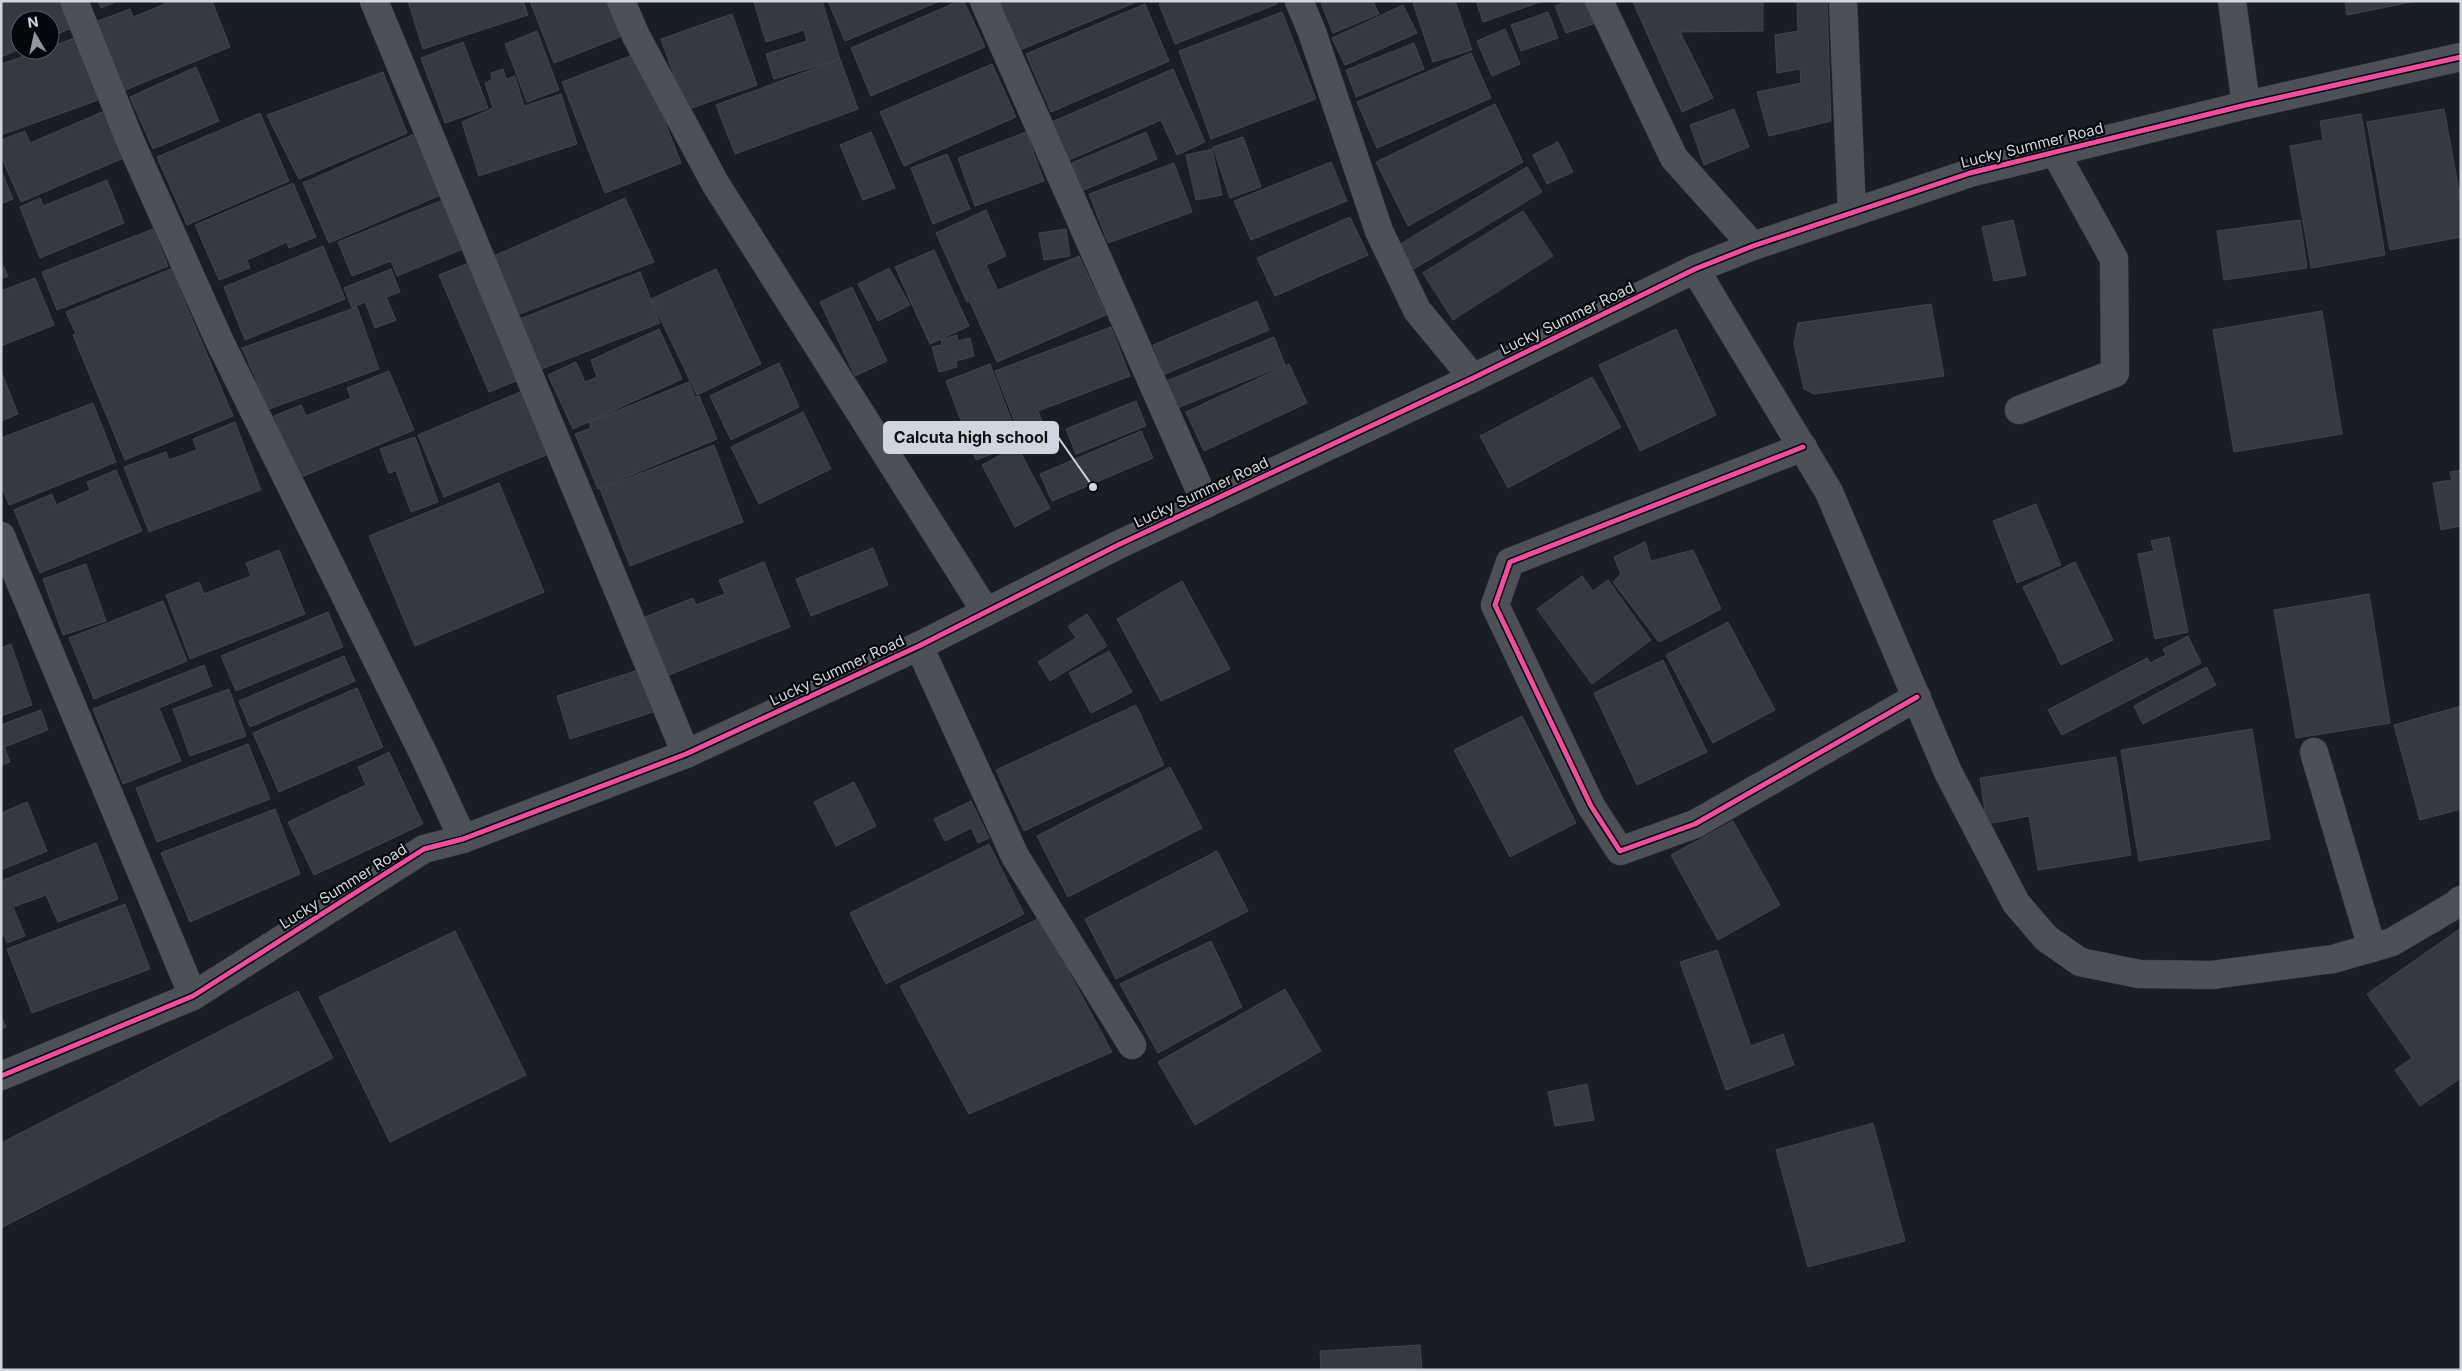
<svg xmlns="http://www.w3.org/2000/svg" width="2462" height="1371" viewBox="0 0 2462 1371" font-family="Inter,sans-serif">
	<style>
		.building { fill: #363940; stroke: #41454c }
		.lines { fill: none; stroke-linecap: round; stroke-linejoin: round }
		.minor-casing { stroke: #363940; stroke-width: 29 }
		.minor { stroke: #4d5057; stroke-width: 28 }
		.cycleway-casing { stroke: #04070c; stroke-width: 8 }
		.cycleway { stroke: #ef4d9e; stroke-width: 5 }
		.labels { text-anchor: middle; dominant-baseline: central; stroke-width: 4.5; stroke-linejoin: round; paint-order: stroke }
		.street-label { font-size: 15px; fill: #d0d6e0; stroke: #04070c }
		.leader { fill: none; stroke: #d0d6e0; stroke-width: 2 }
		.callout-dot { fill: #d0d6e0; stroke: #04070c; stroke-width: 2 }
		.callout { fill: #d0d6e0; stroke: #d0d6e0; stroke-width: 2 }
		.callout-label { font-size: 16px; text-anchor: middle; font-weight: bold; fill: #111 }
	</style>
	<rect width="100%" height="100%" fill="#191d25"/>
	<g class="building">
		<polygon points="1,1 62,1 72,28 50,37 50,20 20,20 20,49 1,57"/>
		<polygon points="98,1 118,1 101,8"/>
		<polygon points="164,1 212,1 230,47 118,93 90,24 130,9 133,17 165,4"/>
		<polygon points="408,1 523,1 528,15 423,49"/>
		<polygon points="530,1 606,1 620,37 554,63"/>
		<polygon points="822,1 840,59 774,79 766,54 807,41 804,30 766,42 754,2"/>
		<polygon points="828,1 940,1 845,41"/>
		<polygon points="959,1 964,1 985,47 871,96 851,48"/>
		<polygon points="1008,1 1139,1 1020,50 1001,4"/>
		<polygon points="1166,1 1276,1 1277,4 1175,44 1159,4"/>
		<polygon points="1324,1 1373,1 1379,14 1333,33 1321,3"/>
		<polygon points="1419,1 1455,1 1472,50 1433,62 1413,3"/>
		<polygon points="1476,1 1543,1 1483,22"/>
		<polygon points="1569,1 1591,1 1599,22 1566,33 1555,6"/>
		<polygon points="1643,1 1763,1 1763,31 1680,32 1713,98 1682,112 1633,2"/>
		<polygon points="1797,1 1827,1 1831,121 1769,136 1757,92 1801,83 1800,69 1777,73 1775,35 1798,31"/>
		<polygon points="2345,1 2416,1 2347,15"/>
		<polygon points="1145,4 1169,61 1051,112 1026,54"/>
		<polygon points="1403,5 1417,33 1345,65 1332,38"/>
		<polygon points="1282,12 1316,99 1211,139 1179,51"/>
		<polygon points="1548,12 1558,38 1521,51 1511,25"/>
		<polygon points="732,14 757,85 686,110 661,39"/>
		<polygon points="1505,29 1520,64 1492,76 1477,41"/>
		<polygon points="537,31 559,90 527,102 505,44"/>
		<polygon points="78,37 101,99 1,135 1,64 42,50 50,50 50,47"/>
		<polygon points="463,42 488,108 445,123 421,58"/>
		<polygon points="1414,43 1424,69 1356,97 1346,70"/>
		<polygon points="638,53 681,163 605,193 562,82"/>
		<polygon points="1471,53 1491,98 1377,148 1357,102"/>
		<polygon points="840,59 858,109 735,154 716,105"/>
		<polygon points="992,64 1016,117 904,166 880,112"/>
		<polygon points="196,67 219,121 153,149 130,97"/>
		<polygon points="503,69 506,79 515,76 524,106 561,94 577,144 479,176 462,122 493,108 485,83 492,80 491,73"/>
		<polygon points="1173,69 1205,142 1177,155 1161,120 1069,160 1052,122"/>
		<polygon points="383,72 407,133 299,179 267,115"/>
		<polygon points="1495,104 1523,162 1408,226 1376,162"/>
		<polygon points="109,109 128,156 21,202 1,156 1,140 25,131 30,143"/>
		<polygon points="1734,109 1749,147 1704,165 1690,125"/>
		<polygon points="2444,109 2461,202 2461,237 2390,250 2367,122"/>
		<polygon points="260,113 289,181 187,225 157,157"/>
		<polygon points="2361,114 2385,255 2311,268 2290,146 2323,140 2320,121"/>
		<polygon points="421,131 445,193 329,243 303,183"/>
		<polygon points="871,132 895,188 863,200 840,145"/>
		<polygon points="1026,132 1044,181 975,206 958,158"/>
		<polygon points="1146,132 1157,159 1084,190 1072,163"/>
		<polygon points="1243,137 1261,187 1230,198 1213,147"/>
		<polygon points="1558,142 1573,172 1547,184 1533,155"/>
		<polygon points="1212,149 1222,195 1196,200 1186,155"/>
		<polygon points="947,154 970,209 933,224 911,168"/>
		<polygon points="1331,162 1347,201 1251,240 1234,201"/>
		<polygon points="1174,163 1192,212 1108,243 1089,194"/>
		<polygon points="1527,167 1542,192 1412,270 1397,246"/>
		<polygon points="1,170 13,199 1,204"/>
		<polygon points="107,180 124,223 40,258 20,207 40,198 43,206"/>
		<polygon points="293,183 316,237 289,248 287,242 247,260 250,268 219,280 195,225"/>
		<polygon points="453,196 473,245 397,276 391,261 352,276 338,242"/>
		<polygon points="625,198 654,262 517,315 494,256"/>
		<polygon points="986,210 1006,256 986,265 997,289 967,302 936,233"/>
		<polygon points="1523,211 1553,256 1453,320 1423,273"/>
		<polygon points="1350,217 1368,255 1275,296 1257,258"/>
		<polygon points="2013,220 2026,275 1994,281 1982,227"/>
		<polygon points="2300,220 2307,268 2224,280 2217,231"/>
		<polygon points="153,229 168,266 57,310 42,272"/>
		<polygon points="1066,229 1070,256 1044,260 1039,233"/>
		<polygon points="323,246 345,299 245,340 224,287"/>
		<polygon points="934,250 969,326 930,344 895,267"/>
		<polygon points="1079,256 1106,315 997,362 970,302"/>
		<polygon points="476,260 526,377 489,392 439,275"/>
		<polygon points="1,261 8,276 1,279"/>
		<polygon points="889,268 910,305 878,321 858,284"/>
		<polygon points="171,269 233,416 125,460 73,335 76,334 66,312"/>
		<polygon points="391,269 400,292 386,297 396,320 375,328 365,302 352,308 344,288"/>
		<polygon points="716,269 761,364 697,395 651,299"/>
		<polygon points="640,272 660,323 531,373 512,322"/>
		<polygon points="35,278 54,325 1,346 1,291"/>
		<polygon points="852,287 887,361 855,376 820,302"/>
		<polygon points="1257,301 1269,330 1165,374 1153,345"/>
		<polygon points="1931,304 1944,376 1814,394 1804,389 1794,344 1798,323"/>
		<polygon points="357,307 379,369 269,409 242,348"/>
		<polygon points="2322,311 2342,434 2234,452 2213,330"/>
		<polygon points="1111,327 1130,376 1038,411 1044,427 1020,436 995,371"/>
		<polygon points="659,329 682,379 573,429 548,375 576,362 585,382 597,377 591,360"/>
		<polygon points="1676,329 1716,415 1640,451 1599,365"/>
		<polygon points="957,335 958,341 970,338 974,356 956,361 957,367 939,372 932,347 942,345 941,340"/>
		<polygon points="1274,337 1285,365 1175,409 1164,382"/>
		<polygon points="779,363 799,407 731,440 710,396"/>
		<polygon points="990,364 1020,443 976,460 946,381"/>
		<polygon points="1289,364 1307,403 1204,451 1186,412"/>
		<polygon points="1,371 18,414 1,421"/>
		<polygon points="389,371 414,430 299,478 274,416 301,405 306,416 351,398 347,388"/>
		<polygon points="1592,377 1621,427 1508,488 1480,436"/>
		<polygon points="689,382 695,397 699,396 717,439 598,489 575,434 591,428 589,422"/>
		<polygon points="525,390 551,453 444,497 418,435"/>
		<polygon points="1136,401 1146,426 1076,454 1066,429"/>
		<polygon points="93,403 116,462 9,505 1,485 1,438"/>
		<polygon points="803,412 831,469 759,504 731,447"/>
		<polygon points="235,422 261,490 149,532 124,467 166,452 169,460 197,450 193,439"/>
		<polygon points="1141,431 1153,458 1052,501 1040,474"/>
		<polygon points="415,437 438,502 411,512 396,471 389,473 380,449"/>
		<polygon points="714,445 743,522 630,566 600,489"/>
		<polygon points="1017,446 1050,508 1015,527 982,465"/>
		<polygon points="116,470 142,531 40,573 14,510 52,494 56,505 90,490 87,482"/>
		<polygon points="2461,470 2461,526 2441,530 2433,483 2452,480 2450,472"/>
		<polygon points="499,483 544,592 415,646 369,536"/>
		<polygon points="2036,504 2061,565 2017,583 1993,521"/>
		<polygon points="2169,537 2188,632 2155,639 2138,554 2154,551 2151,541"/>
		<polygon points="1645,542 1651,561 1693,550 1721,609 1659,642 1613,582 1621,574 1614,557"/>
		<polygon points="873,548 888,585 811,616 796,579"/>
		<polygon points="279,550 305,614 190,659 166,595 199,582 204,594 251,576 246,563"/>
		<polygon points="764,562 790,627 669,675 645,617 693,598 696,605 725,594 719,580"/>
		<polygon points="2075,562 2113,640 2061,665 2023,587"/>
		<polygon points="86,564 106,621 63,635 43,579"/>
		<polygon points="1582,576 1593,591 1608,580 1651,640 1592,684 1537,609"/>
		<polygon points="1182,581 1230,669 1161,701 1117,619"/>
		<polygon points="2369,594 2390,723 2296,738 2274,610"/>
		<polygon points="163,601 187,661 94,699 69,638"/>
		<polygon points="328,612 343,647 236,691 221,656"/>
		<polygon points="1087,614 1107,646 1050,681 1038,662 1076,638 1068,626"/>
		<polygon points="1728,622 1775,710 1713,743 1666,655"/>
		<polygon points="2188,636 2201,663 2062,735 2048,710 2147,658 2150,663 2166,655 2163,649"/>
		<polygon points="11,644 32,705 1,716 1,648"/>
		<polygon points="1109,651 1132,692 1091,713 1069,673"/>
		<polygon points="344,656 355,681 250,727 239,701"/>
		<polygon points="1663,660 1707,752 1637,785 1594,693"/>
		<polygon points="204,665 212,686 159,708 181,761 123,784 93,709"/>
		<polygon points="2206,667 2216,685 2143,724 2134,706"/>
		<polygon points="642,669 656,711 570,739 557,696"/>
		<polygon points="357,688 383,747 279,792 253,733"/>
		<polygon points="229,689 246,736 190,756 173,709"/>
		<polygon points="1136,705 1164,765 1024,831 996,770"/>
		<polygon points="2461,706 2461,809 2420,820 2394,725"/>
		<polygon points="41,710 48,730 4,747 10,762 1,765 1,725"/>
		<polygon points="1522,716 1576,823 1510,857 1454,750"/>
		<polygon points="2252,729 2270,839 2139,861 2121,750"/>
		<polygon points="248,744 270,799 157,842 136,788"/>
		<polygon points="389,752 423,824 314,875 288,822 366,785 358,767"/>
		<polygon points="2116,757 2131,855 2038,870 2029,816 1987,824 1980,778"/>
		<polygon points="1170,767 1202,828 1068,897 1037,836"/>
		<polygon points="854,782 876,826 836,846 814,802"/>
		<polygon points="971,801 989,838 978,843 971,828 945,841 934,819"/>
		<polygon points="27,802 47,851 1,870 1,813"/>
		<polygon points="275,809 300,874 190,922 161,853"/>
		<polygon points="1733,821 1780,905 1718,940 1671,855"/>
		<polygon points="96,843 118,899 58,922 46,895 13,907 25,936 7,943 1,928 1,881"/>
		<polygon points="989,844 1024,914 886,984 850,913"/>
		<polygon points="1217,851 1248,911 1116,979 1085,919"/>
		<polygon points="125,904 150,969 32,1013 7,949"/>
		<polygon points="1040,918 1112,1052 969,1114 900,986"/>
		<polygon points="2461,928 2461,1078 2420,1106 2395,1070 2412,1058 2367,994"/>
		<polygon points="455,931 526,1075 390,1142 319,997"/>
		<polygon points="1211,941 1242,1007 1158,1053 1120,984"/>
		<polygon points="1717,950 1751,1046 1783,1034 1794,1065 1726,1090 1680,962"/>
		<polygon points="1285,989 1321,1051 1195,1125 1158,1062"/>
		<polygon points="298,991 333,1058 1,1228 1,1143"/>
		<polygon points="1,1016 6,1027 1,1029"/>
		<polygon points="1587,1084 1594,1120 1555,1126 1548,1092"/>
		<polygon points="1873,1123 1905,1241 1808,1267 1776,1150"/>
		<polygon points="1420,1345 1422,1370 1321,1370 1320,1351"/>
	</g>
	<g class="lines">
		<defs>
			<g id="minor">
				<polyline points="74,1 131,143 219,340 424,755 463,839"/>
				<polyline points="374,1 686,754"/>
				<polyline points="621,1 636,36 715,183 986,612"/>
				<polyline points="984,1 1206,504"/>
				<polyline points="1299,1 1312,32 1379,231 1417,310 1473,378"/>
				<polyline points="1599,1 1674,158 1753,246"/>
				<polyline points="1843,1 1852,213"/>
				<polyline points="2232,1 2246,105"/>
				<polyline points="1695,269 1829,492 1948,772 2016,903 2046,938 2080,962 2139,974 2212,975 2333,959 2392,942 2455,905 2461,900"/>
				<polyline points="2019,410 2115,373 2114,259 2055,152"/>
				<polyline points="1803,447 1510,562 1495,605 1591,806 1620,851 1695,824 1917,697"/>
				<polyline points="1,536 193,996"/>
				<polyline points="919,646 1015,856 1132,1045"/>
				<polyline points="2314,752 2372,948"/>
				<polyline points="1,1076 193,996 424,849 463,839 686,754 919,646 1118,545 1473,378 1695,269 1753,246 1970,173 2246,105 2461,57"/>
			</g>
		</defs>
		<use href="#minor" class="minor-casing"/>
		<use href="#minor" class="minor"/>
		<defs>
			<g id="cycleway">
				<polyline points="1803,447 1510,562 1495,605 1591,806 1620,851 1695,824 1917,697"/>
				<polyline points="1,1076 193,996 424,849 463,839 686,754 919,646 1118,545 1473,378 1695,269 1753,246 1970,173 2246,105 2461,57"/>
			</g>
		</defs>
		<use href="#cycleway" class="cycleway-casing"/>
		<use href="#cycleway" class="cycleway"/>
	</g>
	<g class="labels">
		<g class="street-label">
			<text transform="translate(2032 145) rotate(-14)">Lucky Summer Road</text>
			<text transform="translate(1567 318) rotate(-26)">Lucky Summer Road</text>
			<text transform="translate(1201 492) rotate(-25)">Lucky Summer Road</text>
			<text transform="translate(837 670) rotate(-25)">Lucky Summer Road</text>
			<text transform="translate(343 886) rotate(-32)">Lucky Summer Road</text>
		</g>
	</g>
	<path class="leader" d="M1093 487L1058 437"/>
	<circle class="callout-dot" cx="1093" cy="487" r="5"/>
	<rect class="callout" x="884" y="422" width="174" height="31" rx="5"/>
	<g class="callout-label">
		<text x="971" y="443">Calcuta high school</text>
	</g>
	<rect width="2462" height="1371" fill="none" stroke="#d0d6e0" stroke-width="5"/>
	<g transform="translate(35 35) rotate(351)"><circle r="24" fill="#04070c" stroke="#565a61"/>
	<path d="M0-4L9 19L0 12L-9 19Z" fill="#90959f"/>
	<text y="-8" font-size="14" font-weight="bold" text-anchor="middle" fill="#d0d6e0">N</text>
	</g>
</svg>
